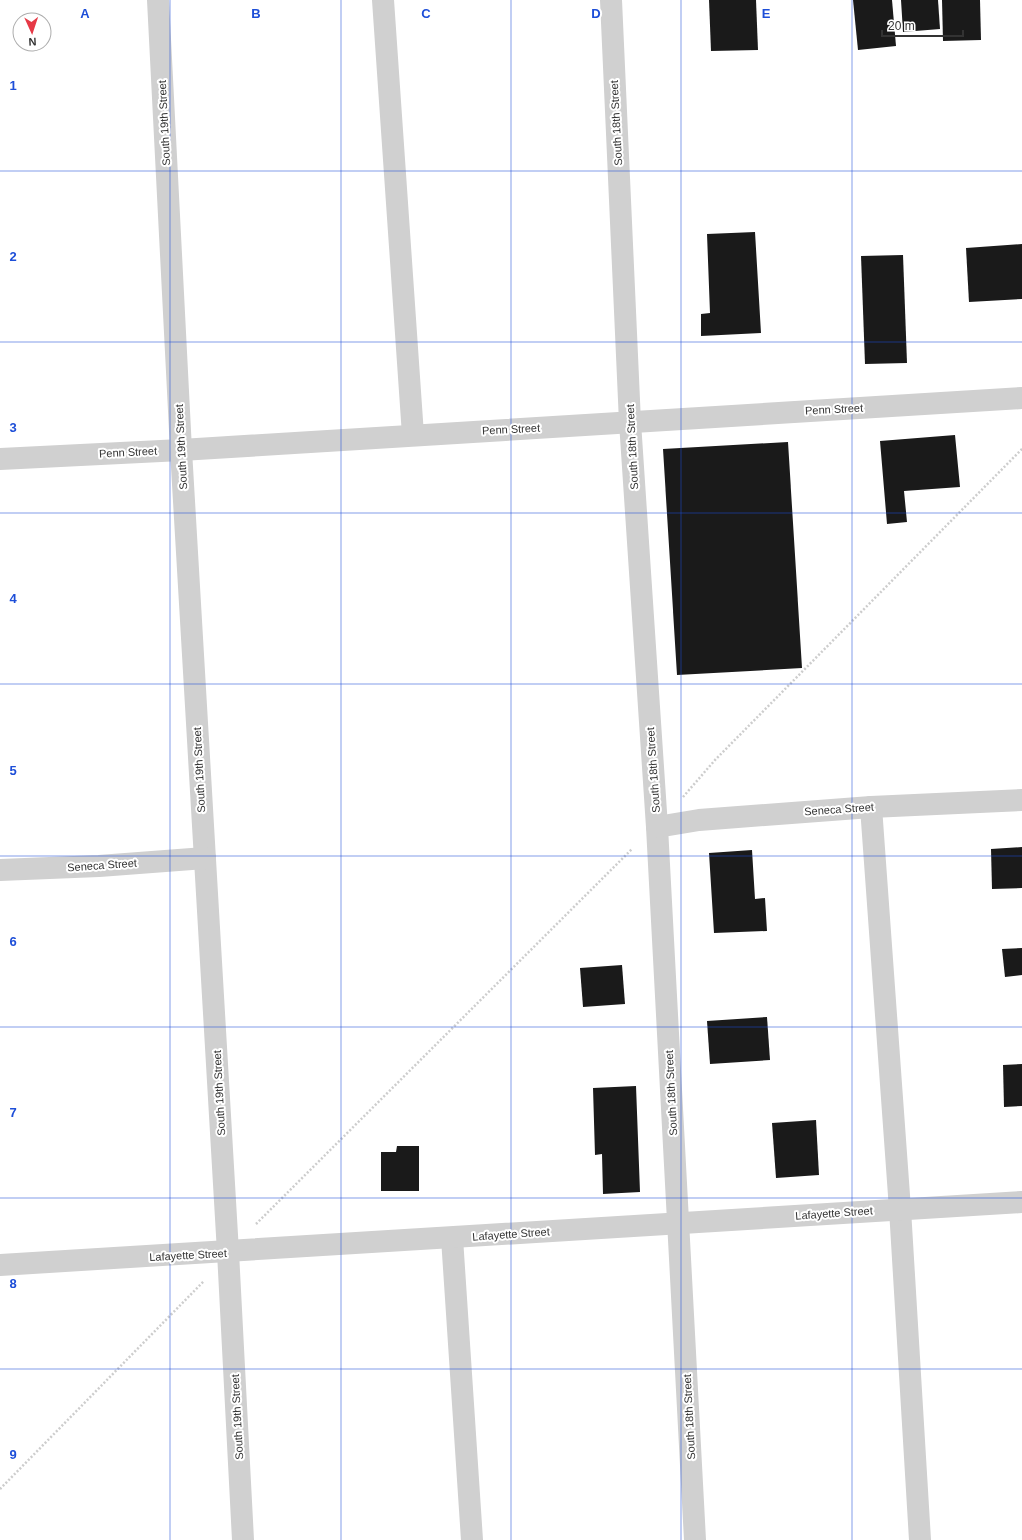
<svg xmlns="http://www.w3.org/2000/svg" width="1022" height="1540" viewBox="0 0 1022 1540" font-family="Arial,sans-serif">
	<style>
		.building { fill: #1a1a1a }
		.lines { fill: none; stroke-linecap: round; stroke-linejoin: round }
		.path { stroke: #cdcdcd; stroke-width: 2.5; stroke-dasharray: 2 2; stroke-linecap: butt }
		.minor { stroke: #d0d0d0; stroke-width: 22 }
		.grid { fill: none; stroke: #1d4ed8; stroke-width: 1; stroke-opacity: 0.55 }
		.labels { text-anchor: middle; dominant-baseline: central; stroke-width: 4; stroke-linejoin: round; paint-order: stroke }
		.street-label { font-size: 11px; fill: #333; stroke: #fff }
		.grid-label { font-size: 13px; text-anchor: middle; font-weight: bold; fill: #1d4ed8; stroke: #fff; stroke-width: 4; stroke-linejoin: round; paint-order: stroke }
	</style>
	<rect width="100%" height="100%" fill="#fff"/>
	<g class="building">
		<polygon points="709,0 756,0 758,50 711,51"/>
		<polygon points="853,0 892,0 896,46 858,50"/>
		<polygon points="901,0 938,0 940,29 903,32"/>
		<polygon points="942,0 980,0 981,40 943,41"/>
		<polygon points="755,232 761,333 701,336 701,314 710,313 707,234"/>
		<polygon points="1022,244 1022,299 969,302 966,248"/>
		<polygon points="903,255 907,363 865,364 861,256"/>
		<polygon points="955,435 960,487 904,491 907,522 887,524 880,441"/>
		<polygon points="788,442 802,668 677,675 663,449"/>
		<polygon points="1022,847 1022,888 992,889 991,849"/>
		<polygon points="752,850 755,899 765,898 767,931 714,933 709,853"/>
		<polygon points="1022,948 1022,975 1005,977 1002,949"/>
		<polygon points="622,965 625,1004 583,1007 580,968"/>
		<polygon points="767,1017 770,1060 710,1064 707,1021"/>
		<polygon points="1022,1064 1022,1106 1004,1107 1003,1065"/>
		<polygon points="636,1086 640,1192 603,1194 602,1154 595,1155 593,1088"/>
		<polygon points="816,1120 819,1175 776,1178 772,1123"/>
		<polygon points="397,1146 419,1146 419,1191 381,1191 381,1152 396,1152"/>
	</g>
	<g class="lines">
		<g class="path">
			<polyline points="683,797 715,760 1022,449"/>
			<polyline points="256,1224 632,849"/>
			<polyline points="0,1489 204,1281"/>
		</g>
		<g class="minor">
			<polyline points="158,0 181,450 228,1252 243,1540"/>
			<polyline points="383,0 413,435"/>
			<polyline points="611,0 630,422 657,827 695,1540"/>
			<polyline points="0,459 181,450 1022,398"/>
			<polyline points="871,807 900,1209 920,1540"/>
			<polyline points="657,827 699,820 871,807 1022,800"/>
			<polyline points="0,870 99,866 205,858"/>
			<polyline points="452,1238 472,1540"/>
			<polyline points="0,1265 1022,1202"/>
		</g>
	</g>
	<path class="grid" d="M170,0V1540M341,0V1540M511,0V1540M681,0V1540M852,0V1540M0,171H1022M0,342H1022M0,513H1022M0,684H1022M0,856H1022M0,1027H1022M0,1198H1022M0,1369H1022"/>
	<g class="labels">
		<g class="street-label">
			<text transform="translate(164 123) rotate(-93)">South 19th Street</text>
			<text transform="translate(616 123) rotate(-93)">South 18th Street</text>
			<text transform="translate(834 409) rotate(-3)">Penn Street</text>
			<text transform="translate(511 429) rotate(-3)">Penn Street</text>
			<text transform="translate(181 447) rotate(-93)">South 19th Street</text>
			<text transform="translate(632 447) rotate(-93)">South 18th Street</text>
			<text transform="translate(128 452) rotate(-3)">Penn Street</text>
			<text transform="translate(199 770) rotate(-93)">South 19th Street</text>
			<text transform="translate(653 770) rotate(-94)">South 18th Street</text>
			<text transform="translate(839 809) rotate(-4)">Seneca Street</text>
			<text transform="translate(102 865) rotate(-4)">Seneca Street</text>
			<text transform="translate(219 1093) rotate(-93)">South 19th Street</text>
			<text transform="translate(671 1093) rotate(-93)">South 18th Street</text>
			<text transform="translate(834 1213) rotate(-4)">Lafayette Street</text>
			<text transform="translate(511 1234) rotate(-4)">Lafayette Street</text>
			<text transform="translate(188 1255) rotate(-3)">Lafayette Street</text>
			<text transform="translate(237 1417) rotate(-93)">South 19th Street</text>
			<text transform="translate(689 1417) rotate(-93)">South 18th Street</text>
		</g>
	</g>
	<g class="grid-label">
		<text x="85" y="18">A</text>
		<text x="256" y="18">B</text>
		<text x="426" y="18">C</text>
		<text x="596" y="18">D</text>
		<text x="766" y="18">E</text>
		<text x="13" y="90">1</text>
		<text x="13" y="261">2</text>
		<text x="13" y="432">3</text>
		<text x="13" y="603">4</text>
		<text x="13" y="775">5</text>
		<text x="13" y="946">6</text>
		<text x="13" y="1117">7</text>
		<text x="13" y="1288">8</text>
		<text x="13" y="1459">9</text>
	</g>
	<g transform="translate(32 32) rotate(177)"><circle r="19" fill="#ffffff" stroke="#adadad"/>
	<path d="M0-3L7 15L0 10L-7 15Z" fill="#e63946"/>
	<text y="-6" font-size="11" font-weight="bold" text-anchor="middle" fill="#333333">N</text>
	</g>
	<path d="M882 30v6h81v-6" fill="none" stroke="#333333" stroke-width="2"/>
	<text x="888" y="30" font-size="12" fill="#333333" stroke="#ffffff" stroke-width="3" paint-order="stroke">20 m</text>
</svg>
